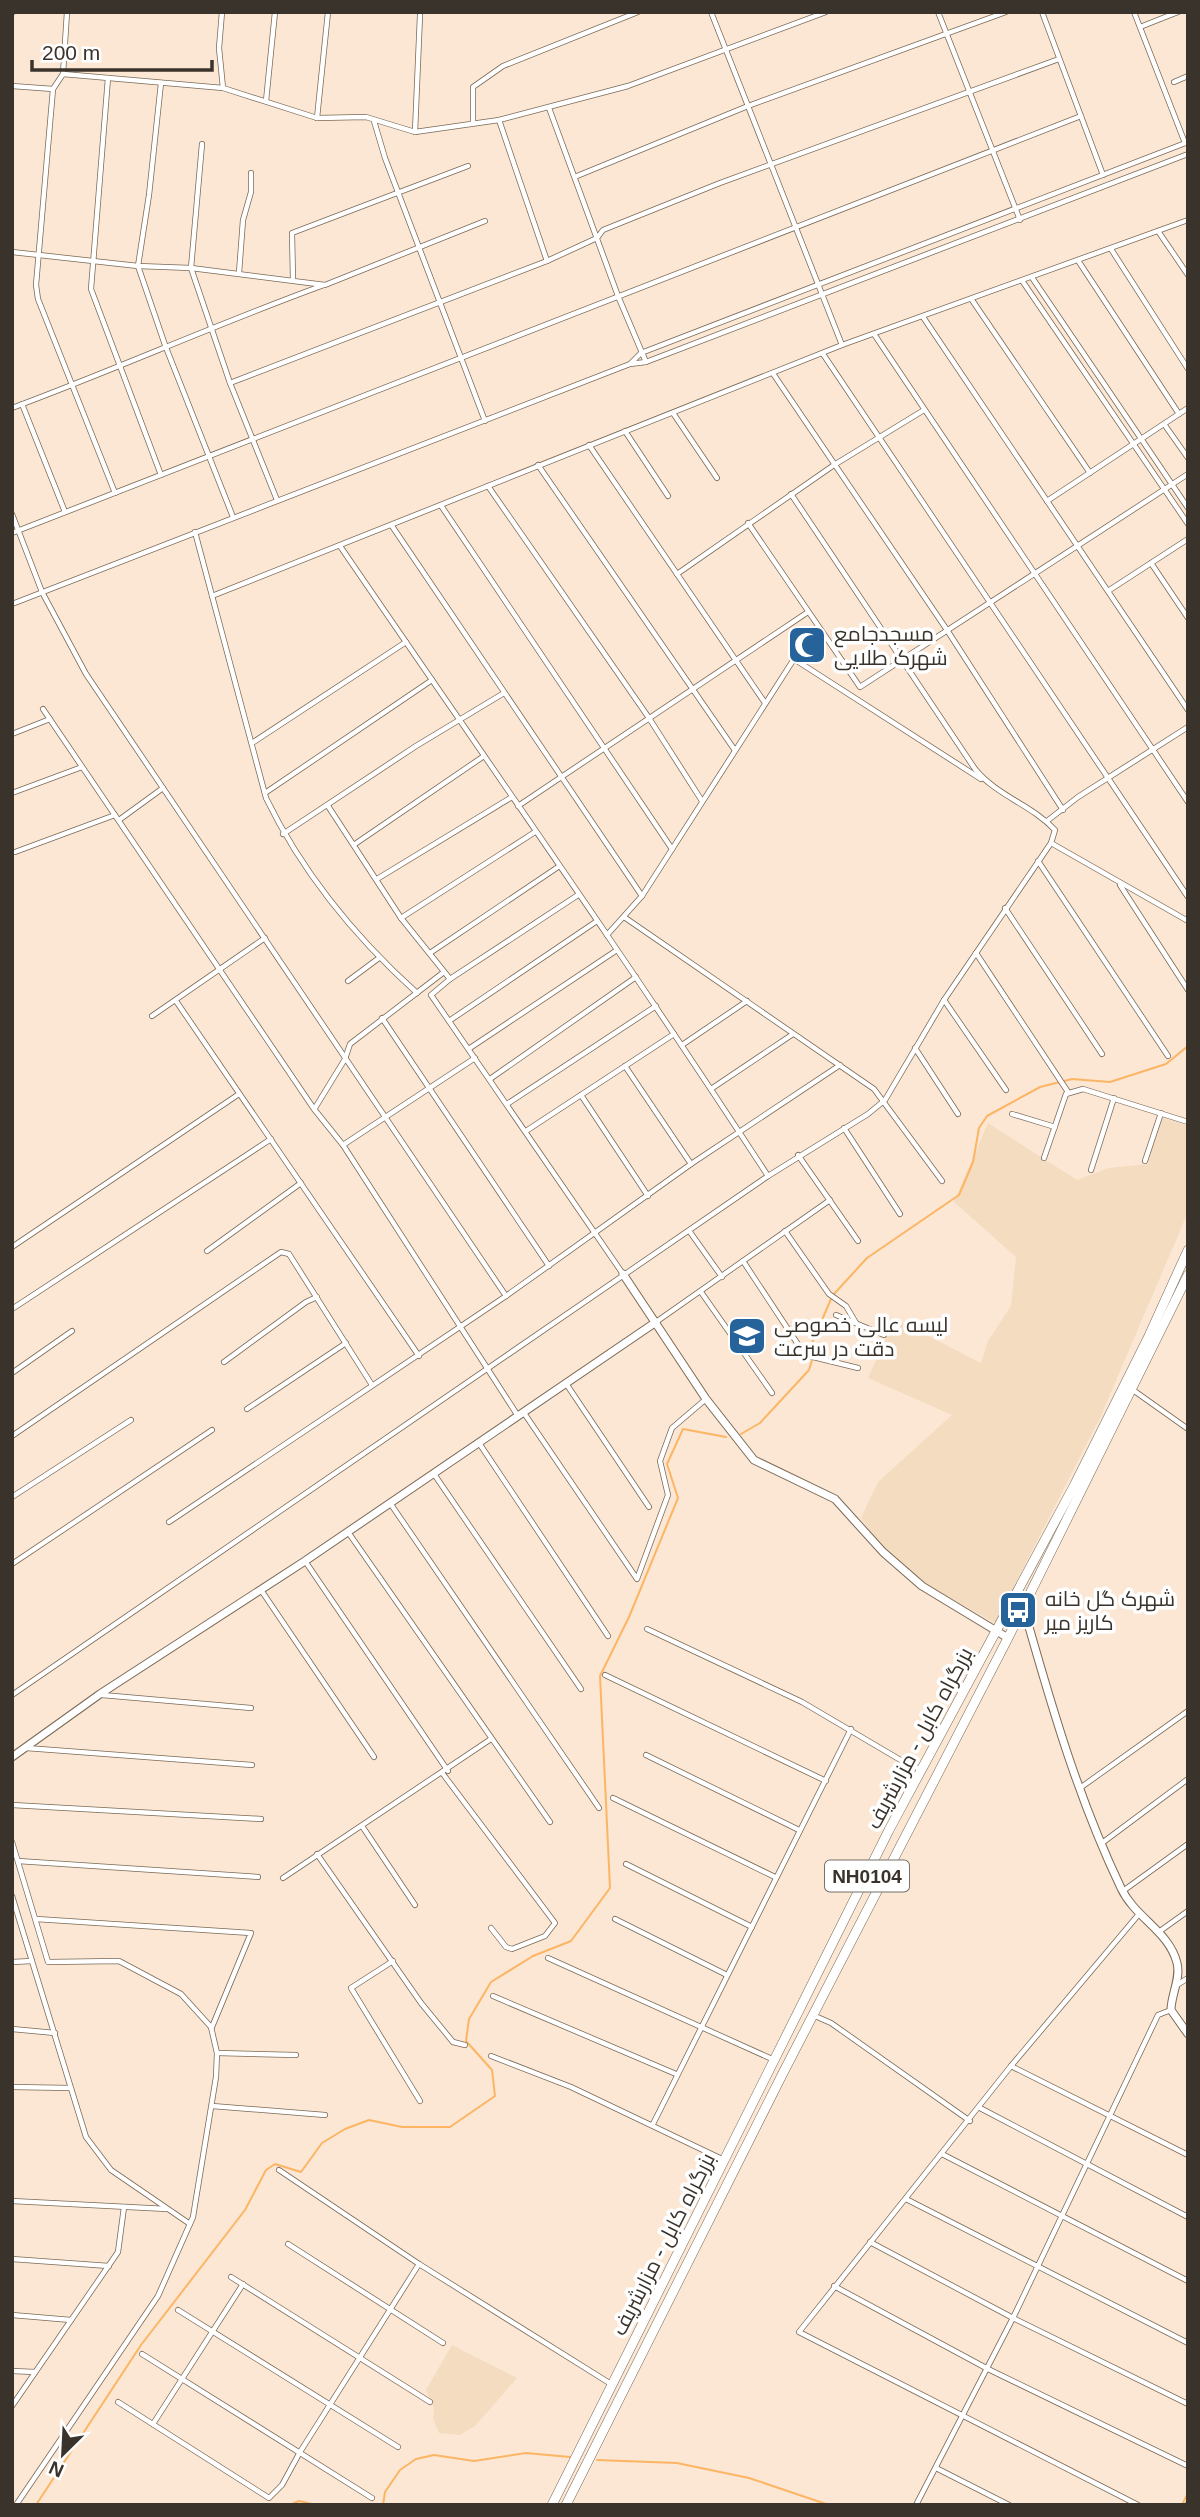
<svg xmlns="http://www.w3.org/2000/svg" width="1200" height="2517" viewBox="0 0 1200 2517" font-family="Arial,Cairo,sans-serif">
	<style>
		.built { fill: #f4dcc1 }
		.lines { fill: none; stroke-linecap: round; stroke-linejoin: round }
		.stream { stroke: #fcb564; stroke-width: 2 }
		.street-casing { stroke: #7a6957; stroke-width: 6 }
		.secondary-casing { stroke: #7a6957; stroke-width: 9 }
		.highway-casing { stroke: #7a6957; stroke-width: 10 }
		.street { stroke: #fff; stroke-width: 4.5 }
		.secondary { stroke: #fff; stroke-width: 7 }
		.highway { stroke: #fff; stroke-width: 9 }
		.labels { text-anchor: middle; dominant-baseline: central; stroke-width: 7; stroke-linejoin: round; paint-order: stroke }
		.shield { fill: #fff; stroke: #75706b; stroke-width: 2 }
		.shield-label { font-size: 19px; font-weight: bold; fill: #3a332b }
		.poi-label { font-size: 21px; fill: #3a332b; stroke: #fff; text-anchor: start }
		.street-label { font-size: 21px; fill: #3a332b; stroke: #fff }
	</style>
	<rect width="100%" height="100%" fill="#fbe7d3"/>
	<g class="built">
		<polygon points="1160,1117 1188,1126 1188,1212 1100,1418 995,1623 928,1585 880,1545 861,1518 878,1482 952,1415 868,1378 895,1319 981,1363 988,1341 1011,1306 1016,1257 954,1202 988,1123 1077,1180 1109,1168 1148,1164"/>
		<polygon points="452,2345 517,2378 475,2426 460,2435 439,2433 433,2419 434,2407 426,2390"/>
	</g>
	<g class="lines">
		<g class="stream">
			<polyline points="834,1294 867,1258 959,1195 973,1162 979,1128 987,1116 1040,1087 1072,1079 1110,1082 1166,1064 1188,1046"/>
			<polyline points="741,1434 760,1423 809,1370 812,1360 809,1350 831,1299"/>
			<polyline points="597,2460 677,2463 749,2478 829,2505"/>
			<polyline points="36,2505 141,2345 245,2210 266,2170 275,2164 301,2172 322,2143 345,2129 369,2120 402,2127 450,2127 495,2096 492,2070 466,2041 469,2019 491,1982 533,1956 571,1941 610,1888 600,1676 629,1617 678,1498 667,1464 683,1429 726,1437"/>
			<polyline points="290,2505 299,2501 316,2505"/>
			<polyline points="383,2505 385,2492 400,2470 416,2459 434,2455 474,2461 526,2453 570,2457"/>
			<polyline points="1182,2505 1188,2493"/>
		</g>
		<defs>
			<g id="street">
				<polyline points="222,12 219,48 223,88"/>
				<polyline points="711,12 842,345"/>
				<polyline points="938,12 1020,220"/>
				<polyline points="1042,12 1103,175"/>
				<polyline points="1134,12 1185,143"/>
				<polyline points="12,13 12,12"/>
				<polyline points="1140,27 1178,12"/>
				<polyline points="63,74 67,12"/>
				<polyline points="108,78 91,289 161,475"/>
				<polyline points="1174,82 1188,76"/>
				<polyline points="161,83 149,195 138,266 165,345 233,517"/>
				<polyline points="12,86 53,89 63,74 223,88 317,118 366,117 415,132 499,120 628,86 826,12"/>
				<polyline points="53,89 36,285 38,299 115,493"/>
				<polyline points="266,101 275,12"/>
				<polyline points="549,108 618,296 646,362"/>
				<polyline points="317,118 328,12"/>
				<polyline points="499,120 547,261"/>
				<polyline points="374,121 385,158 485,421"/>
				<polyline points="473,122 473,87 503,66 638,12"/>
				<polyline points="415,132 420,15"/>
				<polyline points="202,144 191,268 230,383 277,500"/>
				<polyline points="577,176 748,106 1006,12"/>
				<polyline points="1158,231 1188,275"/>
				<polyline points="1111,249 1188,369"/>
				<polyline points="12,252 138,266 191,268 325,285 485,221"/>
				<polyline points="1079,262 1179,414"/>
				<polyline points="239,273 243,220 251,192 251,173"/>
				<polyline points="1033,279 1188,508"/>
				<polyline points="293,280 292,233 468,166"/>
				<polyline points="1023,282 1188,524"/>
				<polyline points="972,300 1090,473"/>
				<polyline points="923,317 1188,710"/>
				<polyline points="874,334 1188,802"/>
				<polyline points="823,354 1188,897"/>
				<polyline points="631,363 641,353 1188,142"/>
				<polyline points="774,375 947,630 1063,810"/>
				<polyline points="230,383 547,261 597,238 603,230 720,183 1059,59"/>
				<polyline points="22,404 65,512"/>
				<path d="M12,408C117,369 219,323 324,285"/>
				<polyline points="673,413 717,478"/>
				<polyline points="1164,424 1188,458"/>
				<polyline points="625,431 668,496"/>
				<polyline points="589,445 765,703"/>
				<polyline points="538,465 734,749"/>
				<polyline points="488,486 649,718 702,801"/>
				<polyline points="1047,501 1188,408"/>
				<polyline points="442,507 672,849"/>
				<polyline points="12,514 42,592 86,674 506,1296"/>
				<polyline points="748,523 860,687 1188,474"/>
				<polyline points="392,526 642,896"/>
				<path d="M195,532L266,798C302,872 356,938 417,993"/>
				<polyline points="12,533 1081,116"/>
				<path d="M340,546C483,755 629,963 768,1176"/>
				<polyline points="1151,563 1188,618"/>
				<polyline points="677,574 834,465 924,410"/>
				<polyline points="1108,591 1188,539"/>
				<polyline points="212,596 842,345 1188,220"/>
				<polyline points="12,604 630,364 646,362 1188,154"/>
				<polyline points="43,709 314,1109 343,1145 518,1416"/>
				<polyline points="12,734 50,719"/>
				<polyline points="252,743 406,642"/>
				<polyline points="12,793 82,767"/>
				<polyline points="265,793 432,680"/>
				<polyline points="328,806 401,918 450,979"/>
				<polyline points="518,806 808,612"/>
				<polyline points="119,820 163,788"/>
				<polyline points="1047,821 1078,797 1188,727"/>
				<polyline points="283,834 416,746 504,693"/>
				<polyline points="1051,843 1188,921"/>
				<polyline points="355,844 484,756"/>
				<polyline points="15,852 115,815"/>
				<polyline points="1038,861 1168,1056"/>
				<polyline points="377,879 512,797"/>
				<polyline points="1120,885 1188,990"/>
				<polyline points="578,895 450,979 431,995 623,1274"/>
				<polyline points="1005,908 1102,1054"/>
				<polyline points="624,917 874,1089 942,1181"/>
				<polyline points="401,918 535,832"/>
				<polyline points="607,935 642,896 794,659 981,779"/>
				<polyline points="430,953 558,867"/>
				<polyline points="976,953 1068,1092"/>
				<polyline points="348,981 379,958"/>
				<polyline points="944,1000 1006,1090"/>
				<polyline points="176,1001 419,1356"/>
				<polyline points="152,1016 265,938"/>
				<polyline points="382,1018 549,1266"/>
				<polyline points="449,1021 597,921"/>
				<polyline points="682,1045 747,1001"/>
				<polyline points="470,1048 617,950"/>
				<polyline points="915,1048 958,1114"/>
				<polyline points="625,1066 691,1164"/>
				<polyline points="490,1079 636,977"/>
				<polyline points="711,1089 793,1034"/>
				<polyline points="581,1095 648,1196"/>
				<polyline points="507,1104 656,1006"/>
				<polyline points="315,1108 345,1059 350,1044 444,972"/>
				<polyline points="1012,1114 1055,1127"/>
				<polyline points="844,1128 900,1214"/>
				<polyline points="526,1131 674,1034"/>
				<polyline points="343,1145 475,1058"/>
				<polyline points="798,1155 858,1241"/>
				<polyline points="1044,1158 1066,1094 1083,1089 1188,1122"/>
				<polyline points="1145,1161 1161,1113"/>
				<polyline points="1091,1170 1114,1098"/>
				<polyline points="785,1231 829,1294 846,1306 856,1323"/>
				<polyline points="690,1232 722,1277"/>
				<polyline points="12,1247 239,1094"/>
				<polyline points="207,1251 301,1183"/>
				<polyline points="743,1261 805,1355 858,1368"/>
				<polyline points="701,1292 772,1393"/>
				<polyline points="12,1309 271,1139"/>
				<polyline points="836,1315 884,1335"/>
				<polyline points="656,1322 830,1200"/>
				<polyline points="224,1362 306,1302 317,1297"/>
				<polyline points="12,1373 72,1331"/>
				<polyline points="567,1385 649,1507"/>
				<polyline points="1133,1390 1188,1429"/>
				<polyline points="247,1409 346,1343"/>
				<polyline points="524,1413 637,1579 668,1495 660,1461 672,1428 706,1399"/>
				<polyline points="12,1436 281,1252 289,1254 372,1385"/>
				<polyline points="479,1443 608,1636"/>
				<polyline points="434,1474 581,1689"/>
				<polyline points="12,1497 131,1420"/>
				<polyline points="390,1503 599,1808"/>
				<polyline points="169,1522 506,1296 691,1164 840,1065"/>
				<polyline points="348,1532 550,1822"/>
				<polyline points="305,1561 448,1771"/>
				<polyline points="12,1564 212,1430"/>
				<polyline points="261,1590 374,1757"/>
				<polyline points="647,1629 802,1702 909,1765 921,1769"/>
				<polyline points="605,1675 826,1781"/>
				<path d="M12,1695L768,1176L868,1114L885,1100L944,1000L1051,843L1055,830C1032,805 997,796 975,769L791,494"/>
				<polyline points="102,1695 251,1708"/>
				<polyline points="26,1748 252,1765"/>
				<polyline points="646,1755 799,1830"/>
				<polyline points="443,1774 555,1923 545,1936 512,1949 506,1947 491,1928"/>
				<polyline points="1080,1788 1188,1711"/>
				<polyline points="613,1798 775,1877"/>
				<polyline points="12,1805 261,1819"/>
				<polyline points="362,1826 415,1905"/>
				<polyline points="12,1842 48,1962 119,1961 181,1994 211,2027 217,2053 216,2077 193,2217 158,2296 16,2505"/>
				<polyline points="1102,1843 1188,1779"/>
				<polyline points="317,1854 421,2003 453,2042 465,2045"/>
				<polyline points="18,1861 258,1877"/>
				<polyline points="626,1864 752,1927"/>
				<polyline points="283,1878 491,1739"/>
				<polyline points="1123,1891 1188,1844"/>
				<polyline points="12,1896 86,2137 111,2170 190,2224"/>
				<polyline points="36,1919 251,1933 212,2027"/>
				<polyline points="615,1919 727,1975"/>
				<polyline points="1160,1931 1188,1911"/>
				<polyline points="548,1958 772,2059"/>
				<polyline points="393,1961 351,1988 420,2101"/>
				<polyline points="12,1962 32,1961"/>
				<polyline points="1177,1985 1188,1978"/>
				<polyline points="493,1996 676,2074"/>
				<polyline points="815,2016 831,2023 970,2121"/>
				<polyline points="12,2029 55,2033"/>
				<polyline points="217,2053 296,2055"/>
				<polyline points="491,2056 571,2087 724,2160"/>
				<polyline points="1011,2066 1188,2155"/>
				<polyline points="12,2087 70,2088"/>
				<polyline points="212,2106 325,2115"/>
				<polyline points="980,2108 1188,2217"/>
				<polyline points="653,2124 851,1729"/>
				<polyline points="942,2154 1188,2281"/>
				<polyline points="279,2170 419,2264 611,2384"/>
				<polyline points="906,2199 1188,2343"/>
				<polyline points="12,2201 167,2209"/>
				<polyline points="870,2242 1013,2318 1188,2404"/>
				<polyline points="288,2244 443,2343"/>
				<polyline points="12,2259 109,2266"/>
				<polyline points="231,2277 430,2402"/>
				<polyline points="834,2286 988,2369 1188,2466"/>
				<polyline points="178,2310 398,2447"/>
				<polyline points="12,2315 71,2320"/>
				<polyline points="142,2354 372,2498"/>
				<polyline points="12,2371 35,2372"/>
				<polyline points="118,2402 269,2498 282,2485 300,2452 419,2264"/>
				<polyline points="12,2406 118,2252 124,2207"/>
				<polyline points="153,2424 243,2284"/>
				<polyline points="936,2468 1009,2505"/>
				<polyline points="916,2505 1013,2318 1158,2015 1171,2010"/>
				<polyline points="1138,2505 799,2332 1011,2066 1139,1914"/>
				<polyline points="1187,2505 1188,2504"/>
			</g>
			<g id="secondary">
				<polyline points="623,1274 706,1399 754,1460 835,1499 883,1552 922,1586 1008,1638"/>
				<path d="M1008,1609L1025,1619L1029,1627C1055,1718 1080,1802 1121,1888C1135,1918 1169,1931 1177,1963C1181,1978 1171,1995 1171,2010L1188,2034"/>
				<polyline points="12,1757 100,1694 305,1561 656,1322"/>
			</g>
			<g id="highway">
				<polyline points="552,2505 889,1830 1074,1486 1148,1338 1188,1250"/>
				<polyline points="566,2505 783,2073 1008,1638 1188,1275"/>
			</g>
		</defs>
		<use href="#street" class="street-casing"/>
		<use href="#secondary" class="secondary-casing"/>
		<use href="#highway" class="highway-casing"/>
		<use href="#street" class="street"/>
		<use href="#secondary" class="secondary"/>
		<use href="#highway" class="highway"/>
	</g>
	<defs>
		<symbol id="mosque-square" viewBox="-11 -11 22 22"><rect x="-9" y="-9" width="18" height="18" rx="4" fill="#25639a" stroke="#fff"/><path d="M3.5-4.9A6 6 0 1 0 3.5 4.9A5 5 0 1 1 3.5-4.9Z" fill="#fff"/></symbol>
		<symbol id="school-square" viewBox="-11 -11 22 22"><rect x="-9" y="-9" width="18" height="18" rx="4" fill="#25639a" stroke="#fff"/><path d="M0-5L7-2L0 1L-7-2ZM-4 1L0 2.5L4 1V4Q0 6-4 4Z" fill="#fff"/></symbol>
		<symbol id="bus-square" viewBox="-11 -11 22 22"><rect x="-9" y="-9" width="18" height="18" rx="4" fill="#25639a" stroke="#fff"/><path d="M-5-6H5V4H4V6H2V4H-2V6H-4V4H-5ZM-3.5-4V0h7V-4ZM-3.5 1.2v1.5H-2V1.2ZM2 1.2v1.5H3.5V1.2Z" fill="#fff"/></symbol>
	</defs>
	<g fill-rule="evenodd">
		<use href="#mosque-square" x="785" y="623" width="44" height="44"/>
		<use href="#school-square" x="725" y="1314" width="44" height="44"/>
		<use href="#bus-square" x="996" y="1588" width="44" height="44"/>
	</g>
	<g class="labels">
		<rect class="shield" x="825" y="1860.5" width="84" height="31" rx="5"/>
		<g class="shield-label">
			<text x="867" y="1876">NH0104</text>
		</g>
		<g class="poi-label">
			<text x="834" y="633">مسجدجامع<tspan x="834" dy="24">شهرک طلایی</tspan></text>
			<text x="774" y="1324">لیسه عالی خصوصی<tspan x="774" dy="24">دقت در سرعت</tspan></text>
			<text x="1045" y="1598">شهرک گل خانه<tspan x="1045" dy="24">کاریز میر</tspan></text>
		</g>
		<g class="street-label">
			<text transform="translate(919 1738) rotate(-62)">بزرگراه کابل - مزارشریف</text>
			<text transform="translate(663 2244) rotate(-63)">بزرگراه کابل - مزارشریف</text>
		</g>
	</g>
	<rect width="1200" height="2517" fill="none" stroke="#3a332b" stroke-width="28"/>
	<g transform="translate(63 2454) rotate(204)" stroke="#ffffff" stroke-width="5" paint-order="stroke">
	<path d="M0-5L12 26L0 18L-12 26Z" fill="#3a332b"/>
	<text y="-10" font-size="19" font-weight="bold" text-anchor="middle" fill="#3a332b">N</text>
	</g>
	<path d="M32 60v10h180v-10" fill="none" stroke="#3a332b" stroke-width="3.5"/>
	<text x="42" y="60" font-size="21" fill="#3a332b" stroke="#ffffff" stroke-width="5" paint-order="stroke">200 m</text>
</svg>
